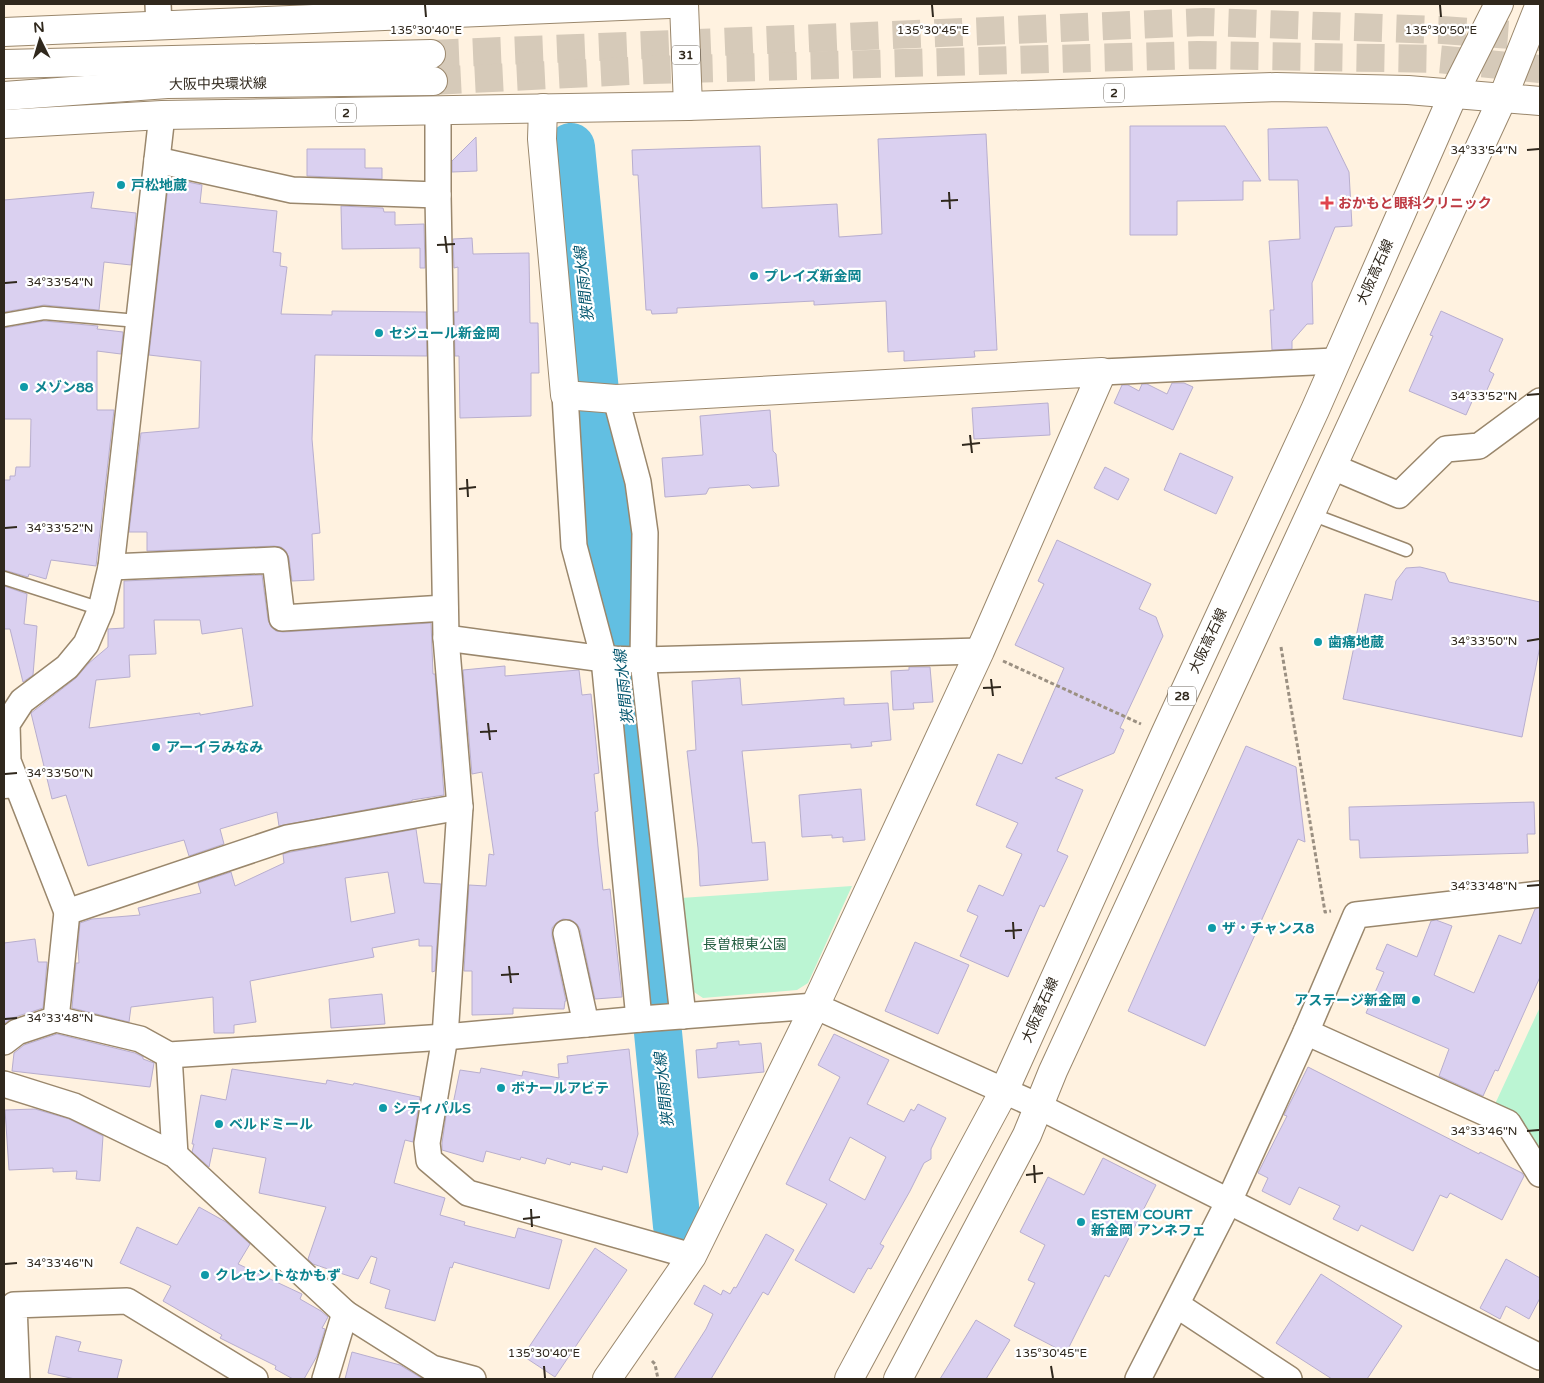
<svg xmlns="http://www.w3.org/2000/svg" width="1544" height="1383" viewBox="0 0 1544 1383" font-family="'Varela Round','Noto Sans JP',sans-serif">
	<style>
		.green { fill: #bbf5d3 }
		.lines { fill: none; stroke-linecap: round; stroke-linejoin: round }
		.river { stroke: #62bfe2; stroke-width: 48 }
		.building { fill: #dad0f0; stroke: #b8aece; fill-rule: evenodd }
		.primary-tunnel { stroke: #d6cab9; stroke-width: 28; stroke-dasharray: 28 14; stroke-linecap: butt }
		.service-casing { stroke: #9a876c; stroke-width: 15 }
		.minor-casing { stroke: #9a876c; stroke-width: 28 }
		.tertiary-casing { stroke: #9a876c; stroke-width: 30 }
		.primary-casing { stroke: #9a876c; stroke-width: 30 }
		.path { stroke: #9b9082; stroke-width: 3; stroke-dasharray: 4 2.5; stroke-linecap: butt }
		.service { stroke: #fff; stroke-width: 12 }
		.minor { stroke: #fff; stroke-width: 25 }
		.tertiary { stroke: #fff; stroke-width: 28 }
		.primary { stroke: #fff; stroke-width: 28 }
		.ticks { fill: none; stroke: #30281d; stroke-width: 2 }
		.culture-dot { fill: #0f9aa8; stroke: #fff; stroke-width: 2 }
		.health-dot { fill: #e0444e; stroke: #fff; stroke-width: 2 }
		.labels { text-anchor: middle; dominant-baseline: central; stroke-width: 4.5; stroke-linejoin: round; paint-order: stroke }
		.shield { fill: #fff; stroke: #6e6861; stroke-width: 1 }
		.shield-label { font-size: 12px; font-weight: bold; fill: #30281d }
		.street-label { font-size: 14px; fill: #30281d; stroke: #fff }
		.culture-label { font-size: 14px; font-weight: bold; fill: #0d838f; stroke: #fff; text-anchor: start }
		.health-label { font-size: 14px; font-weight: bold; fill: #be3a42; stroke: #fff; text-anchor: start }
		.park-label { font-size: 14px; fill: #255f42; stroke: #fff }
		.water-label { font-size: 15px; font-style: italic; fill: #05576f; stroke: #fff }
		.ticks-label { font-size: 12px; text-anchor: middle; fill: #30281d; stroke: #fff; stroke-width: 4.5; stroke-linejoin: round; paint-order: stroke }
	</style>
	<rect width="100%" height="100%" fill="#fff2e0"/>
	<g class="green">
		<polygon points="852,886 808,983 797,990 703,998 691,990 681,898"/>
		<polygon points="1540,1007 1540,1153 1515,1113 1495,1104"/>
	</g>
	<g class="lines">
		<polyline class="river" points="571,147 677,1226"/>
	</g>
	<g class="building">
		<polygon points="1130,126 1225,126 1261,181 1243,181 1243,200 1177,201 1177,235 1130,235"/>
		<polygon points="1327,127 1349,172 1352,226 1335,227 1312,283 1313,324 1307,324 1292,341 1292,349 1272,350 1270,310 1274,310 1269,241 1300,239 1298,180 1269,180 1268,129"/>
		<polygon points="986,134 997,350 974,351 975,357 904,361 904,351 888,352 886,301 814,305 814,301 677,308 677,313 652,314 651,310 646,310 638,175 633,175 632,150 760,146 762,208 837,204 839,237 882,234 878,139"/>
		<polygon points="476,137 477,171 452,172 452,161"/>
		<polygon points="307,149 365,149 365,168 382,168 382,179 307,176"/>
		<polygon points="169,178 202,185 200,203 277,211 273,252 281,253 280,266 287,267 281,314 332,315 332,311 426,312 427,356 315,355 312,439 320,533 312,534 314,580 292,581 289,558 286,551 281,547 274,546 147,551 147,532 129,532 141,433 199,428 201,361 149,355"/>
		<polygon points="94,192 91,208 136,213 131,265 104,262 99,310 44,305 4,312 4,200"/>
		<polygon points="341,206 383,208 384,212 395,212 395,225 424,224 425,268 420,268 420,248 342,249"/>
		<polygon points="472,238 473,254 529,253 530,323 538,323 539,373 531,373 531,416 460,418 459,356 455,356 454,312 458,312 458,267 454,268 453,239"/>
		<polygon points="1441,311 1503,339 1489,371 1494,374 1482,401 1474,397 1466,415 1409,391 1433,336 1430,335"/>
		<polygon points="44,321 98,326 97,329 123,332 121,354 97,351 97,410 114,410 96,566 51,560 46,579 29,574 28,577 4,570 4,480 10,480 10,476 15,476 16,467 30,467 31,419 4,419 4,328"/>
		<polygon points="1172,383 1184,383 1193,387 1173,430 1114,403 1122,385 1128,385 1139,391 1142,384 1147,384 1167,394"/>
		<polygon points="1048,403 1050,435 974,439 972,408"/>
		<polygon points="770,410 773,451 776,454 779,486 752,488 749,485 709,488 706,494 665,497 662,458 703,455 700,416"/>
		<polygon points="1180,453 1233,477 1216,514 1164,490"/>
		<polygon points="1105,467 1129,479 1118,500 1094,488"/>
		<polygon points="1057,540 1151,584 1139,609 1156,617 1163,636 1120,728 1124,730 1114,753 1055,778 1083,790 1057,851 1068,856 1044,907 1040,905 1008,977 960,956 978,916 967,911 979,885 1003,896 1022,854 1006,847 1018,823 976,805 998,754 1022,764 1064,668 1015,645 1044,584 1038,581"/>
		<polygon points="1420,567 1445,573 1449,582 1540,602 1540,646 1522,737 1343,699 1365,594 1392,600 1396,581 1406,568"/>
		<path d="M262,575L268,620L271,627L276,631L283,632L431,623L433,674H435L444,795L412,800V801L279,826L277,812L220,829L224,844L189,856L184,840L88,866L66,795L52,799L31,713L76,678L89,663L108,647V629L124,628V581ZM154,620H200L202,634L242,628L253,706L200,715V713L89,728L96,680L130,677L129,655L156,654Z"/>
		<polygon points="4,586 27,594 24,624 37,626 33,675 23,682 10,629 4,629"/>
		<polygon points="505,666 505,676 579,670 582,695 591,694 599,773 594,774 598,811 595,812 598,846 603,890 610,889 622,997 595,999 580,929 577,924 571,920 563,919 556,923 552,928 552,936 566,1001 565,1001 564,1009 513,1008 513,1014 472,1015 472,971 464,971 469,885 486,886 489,854 494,855 482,772 472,774 463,670"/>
		<polygon points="909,667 930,667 933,702 913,703 914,709 893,710 891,671 909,670"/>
		<polygon points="740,678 742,705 844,698 844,705 888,703 891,740 871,742 872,746 851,748 851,744 742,751 752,843 765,842 768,880 700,886 698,848 687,751 696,750 692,681"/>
		<polygon points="1246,746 1296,767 1305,842 1298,839 1205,1046 1128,1011"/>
		<polygon points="861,789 865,840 843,842 843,837 832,838 832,835 802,837 799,795"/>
		<polygon points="1534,802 1535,834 1527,834 1528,853 1360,858 1359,840 1350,840 1349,807"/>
		<path d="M416,829L424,883L441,884L435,971L432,972V946H419V939L372,948L374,957L250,981L256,1022L234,1025V1033H214L213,997L131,1007L129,1022L72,1008L76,963H79L78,946L80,923L92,919L140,915L138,908L201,893L198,883L231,872L235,886L284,863L283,854L291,852ZM388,872L395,913L351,922L345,878Z"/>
		<polygon points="1540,908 1540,977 1498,1071 1495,1070 1483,1096 1439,1076 1449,1049 1366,1013 1384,972 1376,969 1387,944 1417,957 1431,921 1436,920 1452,926 1434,975 1474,993 1499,935 1521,944 1535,909"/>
		<polygon points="35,939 38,962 47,962 43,1008 12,1018 4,1024 4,943"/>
		<polygon points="915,942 969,965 938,1034 885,1011"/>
		<polygon points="382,994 385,1024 331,1028 329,999"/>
		<polygon points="57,1034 135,1053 143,1057 143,1059 154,1063 150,1087 12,1071 14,1053 24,1045"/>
		<path d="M834,1034L889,1060L867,1104L904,1122L911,1109L914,1111L918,1104L946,1118L931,1149V1159L924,1163L910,1191L880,1244L884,1246L871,1269L868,1268L854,1293L795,1260L827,1204L786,1184L840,1077L818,1065ZM850,1137L886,1157L865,1200L829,1180Z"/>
		<polygon points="739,1041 739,1045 761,1043 764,1072 698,1078 696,1050 717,1048 717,1043"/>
		<polygon points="629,1049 638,1134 627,1173 603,1166 602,1170 571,1162 570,1165 547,1158 545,1164 521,1157 520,1160 486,1151 483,1162 442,1150 442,1143 448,1103 453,1104 460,1070 480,1073 481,1068 522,1076 523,1071 559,1078 558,1064 568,1063 567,1056"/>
		<polygon points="1308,1067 1479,1154 1480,1152 1522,1173 1524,1176 1502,1220 1450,1193 1447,1198 1440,1195 1413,1251 1361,1225 1358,1231 1333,1219 1340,1206 1299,1187 1290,1205 1262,1191 1268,1178 1258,1173 1287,1116 1284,1115"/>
		<polygon points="232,1069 326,1084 327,1080 353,1085 354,1083 420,1097 413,1142 405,1140 394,1183 445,1198 440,1215 465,1222 464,1225 515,1238 518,1228 562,1240 549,1289 454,1262 452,1268 450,1267 435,1321 385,1308 390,1290 370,1283 377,1258 371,1256 358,1279 313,1264 308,1259 326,1207 259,1193 266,1158 213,1148 209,1167 192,1152 194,1144 192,1144 201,1095 226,1100"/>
		<polygon points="35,1109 69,1119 103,1136 100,1181 76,1179 77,1171 53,1172 53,1168 9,1170 5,1110"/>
		<polygon points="1103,1158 1156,1185 1109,1277 1105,1275 1066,1353 1014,1326 1035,1283 1028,1280 1045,1245 1020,1232 1048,1177 1084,1195"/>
		<polygon points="199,1207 226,1222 250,1244 238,1264 302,1294 300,1299 321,1311 328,1317 322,1328 325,1329 317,1356 304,1379 293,1379 275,1369 276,1366 220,1338 222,1335 163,1301 171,1286 120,1263 137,1227 177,1245"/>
		<polygon points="766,1234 794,1250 768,1295 763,1292 711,1379 674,1379 706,1329 713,1314 694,1304 704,1285 721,1295 723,1290 730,1294 734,1287 736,1288"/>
		<polygon points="595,1248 627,1270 555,1377 523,1356"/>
		<polygon points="1506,1259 1540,1278 1540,1298 1529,1319 1506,1306 1500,1319 1480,1308"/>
		<polygon points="1321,1274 1402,1326 1367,1379 1332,1379 1276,1343"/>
		<polygon points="976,1320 1010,1340 986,1379 940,1379"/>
		<polygon points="56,1336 81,1342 78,1351 122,1360 117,1379 75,1379 48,1373"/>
		<polygon points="352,1352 400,1365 423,1379 345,1379"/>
	</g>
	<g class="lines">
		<g class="primary-tunnel">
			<polyline points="431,54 1204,22 1442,30 1540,37"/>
			<polyline points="433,81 650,70 1198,55 1437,59 1540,69"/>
		</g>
		<defs>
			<g id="service">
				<polyline points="4,320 44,313 138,321"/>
				<polyline points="1311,514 1406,550"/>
				<polyline points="4,578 101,609"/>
				<polyline points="4,792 19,791"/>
			</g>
			<g id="minor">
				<polyline points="158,4 159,26"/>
				<polyline points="438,111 438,195 446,638 460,807 445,1037 427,1143 429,1160 468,1193 692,1256"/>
				<polyline points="157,160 292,190 438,195"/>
				<polyline points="1102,372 1335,361"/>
				<polyline points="565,395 574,546 604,659 639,1019"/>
				<polyline points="616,399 638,482 645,533 643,660 683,1016"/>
				<polyline points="1333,467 1399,495 1446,449 1479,446 1540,401"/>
				<polyline points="111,567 275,560 282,618 445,608"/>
				<polyline points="446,638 604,659 643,660 980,651"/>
				<polyline points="67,912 8,761 7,724 22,701 67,667 86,644 101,609 111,567 162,115"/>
				<polyline points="566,933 586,1024"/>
				<polyline points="56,1019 67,912 287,838 460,807"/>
				<polyline points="1306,1032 1508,1123 1540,1174"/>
				<polyline points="4,1042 17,1032 56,1019 140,1039 169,1055 445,1037 641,1019 815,1006 1038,1106 1540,1357"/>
				<polyline points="169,1055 175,1155"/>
				<polyline points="4,1084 74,1106 175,1155 345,1313 432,1368 473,1379"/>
				<polyline points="1177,1305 1289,1379"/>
				<polyline points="17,1379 14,1305 127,1301 255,1379"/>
				<polyline points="325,1379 345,1313"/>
				<polyline points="1138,1379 1229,1201 1306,1032 1356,915 1540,894"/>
			</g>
			<polyline id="tertiary" points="543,108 542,139 565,395 616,399 1102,372 980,651 815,1006 692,1256 607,1379"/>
			<g id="primary">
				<polyline points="684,4 688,106"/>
				<polyline points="4,32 669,4"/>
				<polyline points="4,64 431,54"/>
				<polyline points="4,96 167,84 433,81"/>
				<polyline points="4,124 162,115 688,106 1276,87 1408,90 1540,101"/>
				<polyline points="849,1379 1004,1091 1166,732 1315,410 1454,93 1499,4"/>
				<polyline points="898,1379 1027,1135 1053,1071 1503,97 1540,4"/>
			</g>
		</defs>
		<use href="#service" class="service-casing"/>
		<use href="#minor" class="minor-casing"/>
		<use href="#tertiary" class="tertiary-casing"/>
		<use href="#primary" class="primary-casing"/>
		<g class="path">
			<polyline points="1281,647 1325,912 1331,911"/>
			<polyline points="1003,661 1141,724"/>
			<polyline points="652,1361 655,1364 658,1379"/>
		</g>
		<use href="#service" class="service"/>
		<use href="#minor" class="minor"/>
		<use href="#tertiary" class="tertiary"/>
		<use href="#primary" class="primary"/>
	</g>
	<path class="ticks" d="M425,5L426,17M932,5L933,17M1440,5L1441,17M1527,150L1539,149M949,192L950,209M941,201L958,200M445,236L447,253M437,245L455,244M5,283L17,282M1527,395L1539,394M970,435L972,453M962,445L980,443M467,479L468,497M459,489L476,487M5,528L17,527M1527,641L1539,639M991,679L993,696M983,688L1001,687M488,723L490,740M480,732L497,731M5,774L17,773M1527,886L1539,885M1013,922L1014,939M1005,931L1022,930M509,966L511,983M501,975L519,974M5,1019L17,1018M1527,1131L1539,1130M1034,1165L1035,1183M1026,1175L1043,1173M531,1209L532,1227M523,1219L540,1217M5,1264L17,1263M544,1366L545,1378M1051,1366L1053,1378"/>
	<g class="culture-dot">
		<circle cx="121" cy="185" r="5"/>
		<circle cx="754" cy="276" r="5"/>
		<circle cx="379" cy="333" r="5"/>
		<circle cx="24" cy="387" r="5"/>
		<circle cx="1318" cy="642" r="5"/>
		<circle cx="156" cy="747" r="5"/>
		<circle cx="1212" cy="928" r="5"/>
		<circle cx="1416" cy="1000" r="5"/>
		<circle cx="501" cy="1088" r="5"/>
		<circle cx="383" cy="1108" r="5"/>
		<circle cx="219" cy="1124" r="5"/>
		<circle cx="1081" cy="1222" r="5"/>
		<circle cx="205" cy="1275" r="5"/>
	</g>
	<path class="health-dot" d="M1324.5 195.5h5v5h5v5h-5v5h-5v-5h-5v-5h5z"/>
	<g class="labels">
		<g class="shield">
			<rect x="672" y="45.5" width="28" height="19" rx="4"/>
			<rect x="1104" y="83.5" width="20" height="19" rx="4"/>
			<rect x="336" y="103.5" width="20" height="19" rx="4"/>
			<rect x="1168" y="686.5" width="28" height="19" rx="4"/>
		</g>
		<g class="shield-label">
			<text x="686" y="55">31</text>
			<text x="1114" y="93">2</text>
			<text x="346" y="113">2</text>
			<text x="1182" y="696">28</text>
		</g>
		<g class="street-label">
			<text transform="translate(218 84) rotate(-1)">大阪中央環状線</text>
			<text transform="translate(1375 272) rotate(-66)">大阪高石線</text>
			<text transform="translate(1208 641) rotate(-65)">大阪高石線</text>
			<text transform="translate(1040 1010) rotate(-66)">大阪高石線</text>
		</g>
		<g class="culture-label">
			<text x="131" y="185">戸松地蔵</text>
			<text x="764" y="276">プレイズ新金岡</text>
			<text x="389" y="333">セジュール新金岡</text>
			<text x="34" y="387">メゾン88</text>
			<text x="1328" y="642">歯痛地蔵</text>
			<text x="166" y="747">アーイラみなみ</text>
			<text x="1222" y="928">ザ・チャンス8</text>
			<text x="1406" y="1000" text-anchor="end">アステージ新金岡</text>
			<text x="511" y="1088">ボナールアビテ</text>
			<text x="393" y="1108">シティパルS</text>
			<text x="229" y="1124">ベルドミール</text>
			<text x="1091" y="1214">ESTEM COURT<tspan x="1091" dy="16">新金岡 アンネフェ</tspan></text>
			<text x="215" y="1275">クレセントなかもず</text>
		</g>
		<g class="health-label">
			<text x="1338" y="203">おかもと眼科クリニック</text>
		</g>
		<g class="park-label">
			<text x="745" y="944">長曽根東公園</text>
		</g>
		<g class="water-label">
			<text transform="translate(584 284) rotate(-96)">狭間雨水線</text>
			<text transform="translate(624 687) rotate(-96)">狭間雨水線</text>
			<text transform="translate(664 1090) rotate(-96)">狭間雨水線</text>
		</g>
	</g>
	<g class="ticks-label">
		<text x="426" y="34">135°30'40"E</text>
		<text x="933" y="34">135°30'45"E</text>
		<text x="1441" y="34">135°30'50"E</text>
		<text x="1484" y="154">34°33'54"N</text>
		<text x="60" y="286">34°33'54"N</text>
		<text x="1484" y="400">34°33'52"N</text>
		<text x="60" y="532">34°33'52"N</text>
		<text x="1484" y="645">34°33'50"N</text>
		<text x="60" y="777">34°33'50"N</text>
		<text x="1484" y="890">34°33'48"N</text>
		<text x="60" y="1022">34°33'48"N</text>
		<text x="1484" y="1135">34°33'46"N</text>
		<text x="60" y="1267">34°33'46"N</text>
		<text x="544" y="1357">135°30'40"E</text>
		<text x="1051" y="1357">135°30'45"E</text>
	</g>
	<rect width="1544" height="1383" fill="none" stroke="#30281d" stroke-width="10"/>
	<g transform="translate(40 40) rotate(355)" stroke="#ffffff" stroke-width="4" paint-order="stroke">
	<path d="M0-4L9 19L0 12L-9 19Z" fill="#30281d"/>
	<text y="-8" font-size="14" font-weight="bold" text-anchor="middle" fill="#30281d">N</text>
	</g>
</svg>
